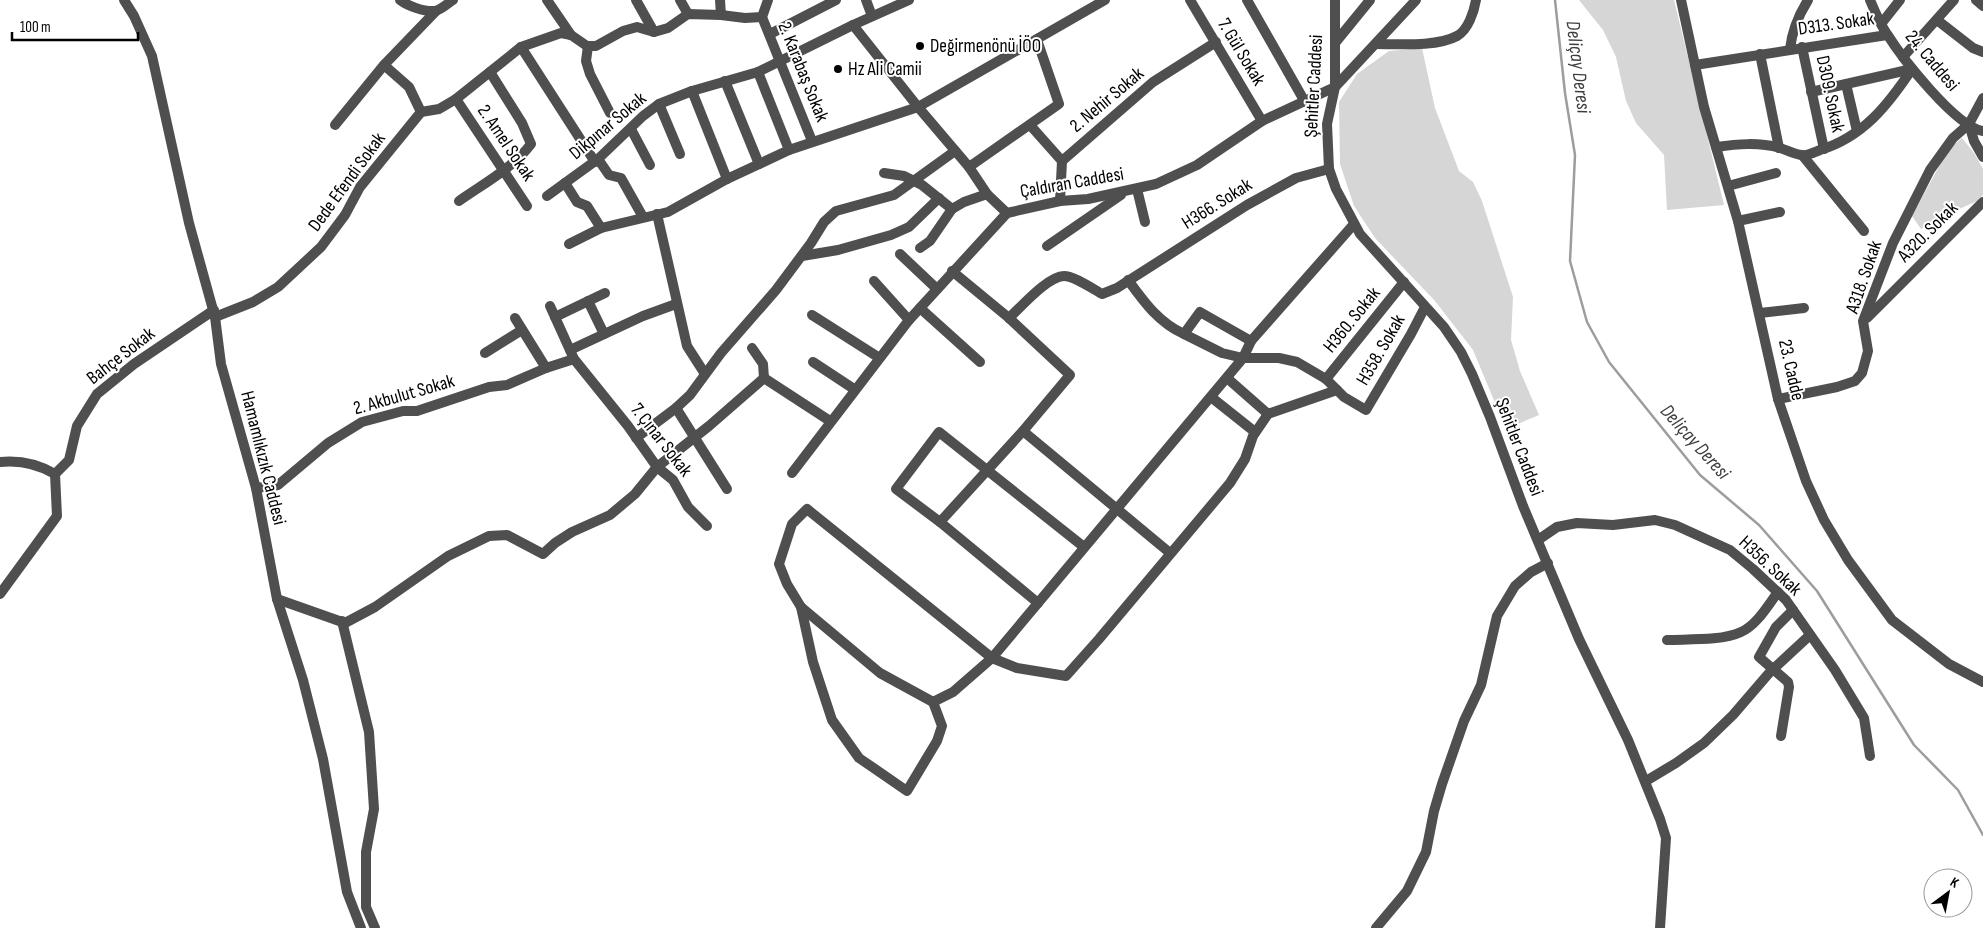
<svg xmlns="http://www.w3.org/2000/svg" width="1983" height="928" viewBox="0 0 1983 928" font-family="'Sofia Sans Condensed',sans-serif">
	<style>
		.green { fill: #d6d6d6 }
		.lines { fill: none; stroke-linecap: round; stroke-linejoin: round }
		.stream { stroke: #9d9d9d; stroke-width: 2.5 }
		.minor { stroke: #4f4f4f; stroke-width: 10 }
		.poi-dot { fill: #000; stroke: #fff; stroke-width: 2 }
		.labels { text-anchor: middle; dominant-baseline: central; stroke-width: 4; stroke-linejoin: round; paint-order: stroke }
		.street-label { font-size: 19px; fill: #000; stroke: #fff }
		.poi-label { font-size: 19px; fill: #000; stroke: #fff; text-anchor: start }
		.water-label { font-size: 20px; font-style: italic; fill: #3e3e3e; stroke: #fff }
	</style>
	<rect width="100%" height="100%" fill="#fff"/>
	<g class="green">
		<polygon points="1579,0 1674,0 1724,205 1667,210 1664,155 1636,123 1626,101 1616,57 1603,30"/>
		<polygon points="1422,48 1435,108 1459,171 1473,182 1482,201 1513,297 1511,340 1520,371 1539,415 1506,429 1473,350 1435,301 1375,238 1354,206 1340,164 1339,102 1357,74 1389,51"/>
		<polygon points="1962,138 1974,153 1983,169 1983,195 1977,201 1944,216 1921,229 1912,216 1948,150"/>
	</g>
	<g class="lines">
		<polyline class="stream" points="1555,0 1565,93 1575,155 1570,261 1587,322 1609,362 1700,475 1759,525 1817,591 1914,745 1958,790 1983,835"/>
		<g class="minor">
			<polyline points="124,0 134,16 152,56 189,223 215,317 221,364 256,488 277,599 303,680 323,759 347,892 361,928"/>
			<path d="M400,0C408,6 424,12 435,11C441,10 448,3 453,0"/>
			<polyline points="547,0 571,35"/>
			<polyline points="636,0 654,32"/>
			<polyline points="680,0 688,14"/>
			<polyline points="720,0 721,15"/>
			<polyline points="866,0 872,16"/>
			<polyline points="1190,0 1262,121"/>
			<polyline points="1247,0 1305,102"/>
			<polyline points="1335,0 1335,87 1327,124 1329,169 1336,189 1360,234 1444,327 1461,352 1472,374 1490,417 1523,506 1579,639 1628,740 1660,819 1666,838 1660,928"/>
			<polyline points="1681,0 1704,107 1738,221 1778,399 1806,481 1824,520 1848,560 1892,620 1949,664 1983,682"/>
			<path d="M1870,0C1875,12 1880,24 1887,34C1902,58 1956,127 1983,131"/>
			<polyline points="1976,0 1983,6"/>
			<polyline points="762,17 812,141"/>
			<polyline points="1937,20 1973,48 1983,52"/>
			<polyline points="1881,24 1900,0"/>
			<polyline points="853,25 918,107 1105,0"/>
			<polyline points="770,34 836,0"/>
			<polyline points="1335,43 1370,0"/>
			<path d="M1376,44C1398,44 1437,47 1457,36C1468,30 1474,12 1476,0"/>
			<polyline points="588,46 586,61 590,74 610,113"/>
			<polyline points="521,47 595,162"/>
			<polyline points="1802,47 1824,149"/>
			<path d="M1790,49C1792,30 1798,16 1808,0"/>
			<polyline points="1760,54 1779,148"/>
			<polyline points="1903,57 1954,0"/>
			<polyline points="384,65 409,87 421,112"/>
			<polyline points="1695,65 1887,35"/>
			<polyline points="758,72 789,150"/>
			<polyline points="725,81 759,164"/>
			<polyline points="1846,84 1857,131"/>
			<polyline points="692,91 727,179"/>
			<polyline points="1811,92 1912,69"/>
			<polyline points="456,99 527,206"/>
			<polyline points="659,104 680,154"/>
			<polyline points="1969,124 1974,141 1983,157"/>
			<polyline points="335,125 384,65 436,11"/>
			<polyline points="1030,125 1062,161 1153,82 1216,42"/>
			<polyline points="631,129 650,165"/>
			<path d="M1716,147C1737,144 1759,142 1780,148C1787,150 1794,154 1802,155C1807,156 1815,152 1820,150C1863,137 1888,105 1912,69"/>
			<polyline points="1803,156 1864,231"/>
			<polyline points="598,159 609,175 621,178 643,217"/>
			<polyline points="884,173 904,176 922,185 952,209 964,202 987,194"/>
			<polyline points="565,183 577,202 587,206 601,228"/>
			<polyline points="1728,186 1776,173"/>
			<polyline points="1137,189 1145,222"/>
			<polyline points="547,196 598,159 643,116 659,104 692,91 758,72 853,25 909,0"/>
			<path d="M459,201C483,184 513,168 531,144L522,123L490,72"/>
			<polyline points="1060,201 1062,161"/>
			<polyline points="1007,213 987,194 969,167 1059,104 1037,40"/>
			<polyline points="657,214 687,346 705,374"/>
			<polyline points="1738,221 1780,212"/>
			<polyline points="569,244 601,228 668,212 727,179 789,150 918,107 969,167"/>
			<polyline points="1047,246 1121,195"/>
			<polyline points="920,248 930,241 952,209"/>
			<polyline points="900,254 937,289"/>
			<polyline points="802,256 838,250 891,235 909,227 939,198"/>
			<polyline points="952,271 1009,318 1070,375 1023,431 1170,553"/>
			<path d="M1128,280C1144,302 1159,323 1184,334L1200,312L1251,341L1354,224"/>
			<polyline points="874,281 909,320"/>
			<polyline points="588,301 604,334"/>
			<polyline points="550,306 574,359 628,426 657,467 673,480 688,507 707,526"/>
			<polyline points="920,308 980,362"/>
			<polyline points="1760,313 1804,308"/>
			<polyline points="812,315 878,357"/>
			<polyline points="215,317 253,302 278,287 321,247 345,215 360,187 421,112 439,109 456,99 521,47 561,33 571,35 587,46 596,46 623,31 637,27 654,32 668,28 688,14 721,15 745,18 762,17 768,0"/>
			<polyline points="555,317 605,293"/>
			<polyline points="515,318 546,368"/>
			<path d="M1009,318C1021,307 1048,276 1064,276C1074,276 1093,289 1102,294L1117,288L1247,205L1296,178L1329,169"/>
			<polyline points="1867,318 1983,202"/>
			<polyline points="1184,334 1222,353 1243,358 1279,358 1297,362 1326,379 1344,397 1366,410 1411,334 1425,307"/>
			<polyline points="1251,341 1243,358 992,658 953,692 933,702 880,673 801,607 787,584 779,564 792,524 807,509 992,658 1017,668 1066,676 1099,639 1230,483 1245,459 1253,436 1268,414 1337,390"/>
			<polyline points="752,348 763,364 764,378"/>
			<polyline points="570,350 643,316 676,304"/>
			<polyline points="485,353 522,330"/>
			<polyline points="813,362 854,389"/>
			<polyline points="764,378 830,421"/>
			<polyline points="1227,378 1268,414"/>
			<polyline points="1326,379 1404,282"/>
			<polyline points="1211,397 1255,432"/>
			<polyline points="1778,399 1837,387 1855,381 1862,373 1868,351 1863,321 1893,243 1930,170 1953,138 1969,124 1983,98"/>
			<polyline points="676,408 727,489"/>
			<polyline points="1023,431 940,522 1038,603"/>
			<polyline points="636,438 676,408 690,395 721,353 776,290 811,243 824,222 836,211 894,195 955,151"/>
			<path d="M0,462C20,460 38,464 55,474L69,460L77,426L97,394L134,364L214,310"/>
			<polyline points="792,473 909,320 1007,213 1060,201 1088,199 1156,184 1197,165 1262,121 1335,87 1416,0"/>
			<polyline points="256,488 278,485 328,443 362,422 403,411 417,411 489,387 507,385 546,368 574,359"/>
			<polyline points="940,522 896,489 939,432 1084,547"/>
			<polyline points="1538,540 1557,527 1577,523 1613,525 1655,520 1675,525 1730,550 1753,569 1786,600 1835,670 1864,718 1870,756"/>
			<polyline points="0,594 57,516 55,474"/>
			<polyline points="277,599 345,623 375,607 448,556 489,536 507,535 543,554 555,543 572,532 610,515 635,494 657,467 709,426 764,378"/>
			<polyline points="801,607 813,662 832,720 859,758 907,791 937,741 942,726 933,702"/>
			<polyline points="342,621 369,732 374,809 366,852 366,907 375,928"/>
			<path d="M1667,640C1689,639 1722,641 1741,632C1757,625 1768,605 1778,592"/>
			<polyline points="1781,736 1789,687 1788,682 1759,657 1776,627 1793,610"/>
			<polyline points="1646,781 1676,763 1704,743 1733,715 1770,672 1810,635"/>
			<polyline points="1376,928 1407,891 1426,852 1434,811 1442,784 1464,721 1481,685 1497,616 1515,586 1531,572 1548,563"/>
		</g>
	</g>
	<g class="poi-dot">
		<circle cx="920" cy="46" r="5"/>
		<circle cx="838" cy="69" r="5"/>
	</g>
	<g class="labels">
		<g class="street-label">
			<text transform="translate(1836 24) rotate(-8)">D313. Sokak</text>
			<text transform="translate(1241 52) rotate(59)">7. Gül Sokak</text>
			<text transform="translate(1932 61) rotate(50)">24. Caddesi</text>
			<text transform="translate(803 72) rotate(68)">2. Karabaş Sokak</text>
			<text transform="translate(1314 86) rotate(-87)">Şehitler Caddesi</text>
			<text transform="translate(1830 94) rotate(78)">D309. Sokak</text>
			<text transform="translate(1107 100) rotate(-40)">2. Nehir Sokak</text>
			<text transform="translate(608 126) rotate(-40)">Dikpınar Sokak</text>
			<text transform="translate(506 143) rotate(56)">2. Amel Sokak</text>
			<text transform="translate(347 182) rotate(-54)">Dede Efendi Sokak</text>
			<text transform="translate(1072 183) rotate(-10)">Çaldıran Caddesi</text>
			<text transform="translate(1217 204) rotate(-32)">H366. Sokak</text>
			<text transform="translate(1928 232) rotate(-45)">A320. Sokak</text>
			<text transform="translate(1864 277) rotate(-71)">A318. Sokak</text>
			<text transform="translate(1352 320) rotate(-51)">H360. Sokak</text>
			<text transform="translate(1381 350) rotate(-60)">H358. Sokak</text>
			<text transform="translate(121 356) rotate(-38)">Bahçe Sokak</text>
			<text transform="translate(1791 370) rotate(77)">23. Cadde</text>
			<text transform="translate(404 395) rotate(-16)">2. Akbulut Sokak</text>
			<text transform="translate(661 440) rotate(52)">7. Çınar Sokak</text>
			<text transform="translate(1519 447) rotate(69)">Şehitler Caddesi</text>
			<text transform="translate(263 458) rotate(76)">Hamamlıkızık Caddesi</text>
			<text transform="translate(1770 566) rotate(43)">H356. Sokak</text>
		</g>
		<g class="poi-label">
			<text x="930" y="46">Değirmenönü İÖO</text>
			<text x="848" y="69">Hz Ali Camii</text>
		</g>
		<g class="water-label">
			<text transform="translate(1578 67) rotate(83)">Deliçay Deresi</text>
			<text transform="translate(1695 442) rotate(48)">Deliçay Deresi</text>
		</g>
	</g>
	<g transform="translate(1948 893) rotate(32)"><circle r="24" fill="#ffffff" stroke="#999999"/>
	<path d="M0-4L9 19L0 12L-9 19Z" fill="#000000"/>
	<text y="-8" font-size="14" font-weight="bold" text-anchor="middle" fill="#000000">K</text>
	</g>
	<path d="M12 32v8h126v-8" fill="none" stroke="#000000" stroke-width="2.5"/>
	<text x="20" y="32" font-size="15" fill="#000000" stroke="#ffffff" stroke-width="4" paint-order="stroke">100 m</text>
</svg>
